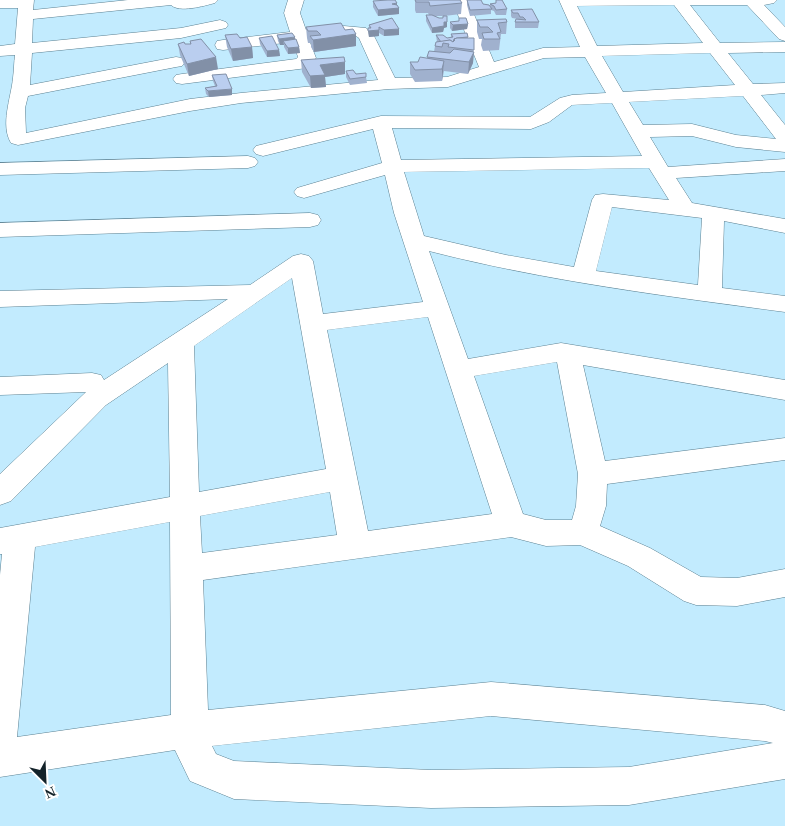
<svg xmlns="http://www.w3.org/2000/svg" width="785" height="826" viewBox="0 0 785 826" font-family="'Times New Roman',serif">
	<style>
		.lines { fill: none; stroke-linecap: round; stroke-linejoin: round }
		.street-casing { stroke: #5b8192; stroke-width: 1 }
		.street { fill: #fff; fill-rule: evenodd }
		.wall { fill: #a0b1ce; fill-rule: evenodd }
		.shaded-wall { fill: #8290a7 }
		.building { fill: #baceef; stroke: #8290a7 }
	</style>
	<rect width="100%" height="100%" fill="#c2ebfe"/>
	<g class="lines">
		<defs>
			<g id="street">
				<path d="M0,0H34L33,10L128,0H218L215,3C204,6 179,13 171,5L33,19L32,43L181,28L220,20L226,22L228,25L226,28L181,38L32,53L30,85L176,57L182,58L185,62L182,66L176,67L28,96L25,108L26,133L190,99L241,93L378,80L359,38L356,36L309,40L316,58L307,68L182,84L176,83L173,79L176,75L182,74L296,59L298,57L293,42L223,50L217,49L215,45L217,41L223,40L290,32L284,13L288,0H304L300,13L306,30L344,26L366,28L374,36L395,78L447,77L479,67L454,5V0H470V5L494,62L543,48L580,47L559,0H777L774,3L764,5L785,27V41L779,39L747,5H690L720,43L785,42V52L728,53L753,84L785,83V93L761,95L785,125V152L736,147L692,136L650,137L668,167L785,159V171L676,178L692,203L785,219V233L724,221L722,288L785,296V312C666,296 546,281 429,251L468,359L561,343L785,380V400L583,365L605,461L785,438V460L607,484L606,506L600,526L650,548L701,577L737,578L785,569V597L737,606L696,605L684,601L628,566L580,545L546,546L511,537L203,580L208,710L491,682L765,705L785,711V779L629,805L431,808L234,799L190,781L175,750L0,777V575L2,554H0V528L170,497L168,363L106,405L11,501L0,505V474L86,392L0,395V377L92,373L101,375L104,380L228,299L0,307V291L250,285L293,256L301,254L309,256L313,261L323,314L423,302L394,213L385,175L304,198L297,196L294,192L297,188L382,163L373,129L263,156L256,154L253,150L256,146L381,116L530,117L560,98L572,95L606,93L585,57L544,58L448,87L389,89L241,103L190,111L18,145L11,143C0,125 11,98 13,78C14,70 14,62 15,55L0,56V46L15,44L18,8H0ZM674,5L703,43L597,46L577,6ZM710,53L735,85L623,92L602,56ZM743,96L776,139L736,135L692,124L643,125L629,102ZM612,103L642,156L401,160L392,128L531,129L549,122L572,105ZM649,168L669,200L603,194L595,195L592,200L574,267L506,255L424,236L404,172ZM612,207L702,218L698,285L596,271ZM292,278L326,469L199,492L194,346ZM428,317L492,514L368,531L327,330ZM557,362L578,474L576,506L572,520H546L523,514L474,376ZM330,492L337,535L202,553L200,516ZM170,522L171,715L17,737L35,547ZM491,716L765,741L773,743L629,767L431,770L234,761L216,754L212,746Z"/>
				<polygon points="248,156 255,158 258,162 255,166 248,168 0,175 0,163"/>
				<polygon points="310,213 318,215 321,220 318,225 310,227 0,237 0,223"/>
			</g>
		</defs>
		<use href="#street" class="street-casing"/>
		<use href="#street" class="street"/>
	</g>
	<g class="wall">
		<path d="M415,0H457L462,3L461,14L444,16L447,22V27L444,28L443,32L432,33L426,21V15H429L428,13H416L415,10ZM435,16H443V18H439Z"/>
		<polygon points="467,0 490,7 490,4 496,3 496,0 507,9 506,15 496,15 494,11 491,10 491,14 470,16 467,5"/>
		<polygon points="373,1 397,5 399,14 378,16 373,7"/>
		<polygon points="511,10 539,22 538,28 515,28 515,22 518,19 512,18 511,16"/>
		<polygon points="392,18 399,35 384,36 379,33 379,36 369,37 368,28 369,28 369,25"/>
		<polygon points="477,20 507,22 506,34 501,34 499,50 483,51 481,45 482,39 479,39 477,32"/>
		<polygon points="450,22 468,24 467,29 452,31 450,28"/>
		<polygon points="306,27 345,30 356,46 314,52 311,47 311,43 308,43 307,38"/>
		<polygon points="467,33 468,38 474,38 473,63 468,74 444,71 442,81 415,82 410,74 410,62 418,62 427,58 427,57 434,52 435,46 437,42 436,35 447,38 451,38 451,34"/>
		<polygon points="225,35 240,38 252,47 253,58 233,61 227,47"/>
		<polygon points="277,35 295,39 299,47 300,53 288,54 284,47 284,45 280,45 278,41"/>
		<polygon points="259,38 279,50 280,56 267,57 260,44"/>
		<polygon points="190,41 218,69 189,76 180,55 178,44 190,44"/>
		<polygon points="301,60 345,62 345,74 325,77 326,87 311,88 302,72"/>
		<polygon points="346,71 366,77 367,83 350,85 346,77"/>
		<polygon points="212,75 232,95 209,97 206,94 205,88 215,86 213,81"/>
	</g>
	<g class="shaded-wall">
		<polygon points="397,3 397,8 399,8 399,14 378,16 378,10 392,4"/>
		<polygon points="444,22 447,22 447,27 444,28 443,32 432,33 432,28"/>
		<polygon points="468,24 467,29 452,31 453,25"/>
		<polygon points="399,29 399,35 384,36 384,30"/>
		<polygon points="379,30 379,36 369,37 368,31"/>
		<polygon points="356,34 356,46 314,52 313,40"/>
		<polygon points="295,37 295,43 283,41 284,45 280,45 279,39"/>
		<polygon points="252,47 253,58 233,61 231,49"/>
		<polygon points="299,47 300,53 288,54 288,48"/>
		<polygon points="279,50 280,56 267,57 267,51"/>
		<polygon points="474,52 473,63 468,74 469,62"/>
		<polygon points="216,57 218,69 189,76 187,64"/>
		<polygon points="444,61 443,72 442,81 442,69"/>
		<polygon points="345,62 345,74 325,77 326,87 311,88 310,76 320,65"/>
		<polygon points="232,89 232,95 209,97 208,91"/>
	</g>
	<g class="building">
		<polygon points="388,0 395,0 397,3 392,4 397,5 399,8 378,10 373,1"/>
		<polygon points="415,0 460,0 462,3 430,6 429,2 416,2"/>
		<polygon points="467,0 481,0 483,4 489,5 492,9 470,10"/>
		<polygon points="496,0 502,0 507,9 496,10 494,6 490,4 496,3"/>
		<polygon points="532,9 539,22 515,22 516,19 526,20 523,17 520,17 518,13 513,13 511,10"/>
		<polygon points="426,15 432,15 439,18 443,18 443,16 447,16 447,22 444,22 444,26 432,28"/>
		<polygon points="392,18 399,29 384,30 379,27 379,30 368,31 368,28 371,28 369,25"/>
		<polygon points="459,18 466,18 468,24 453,25 450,22 459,21"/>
		<polygon points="506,19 507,22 498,23 501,32 497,33 500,39 484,39 482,33 493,32 488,27 480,27 477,20"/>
		<polygon points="341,23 345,30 353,29 356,34 313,40 310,36 321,35 317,31 308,31 306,27"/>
		<polygon points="292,33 295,37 279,39 277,35"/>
		<polygon points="467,33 468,37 457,38 454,39 453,42 450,40 441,42 436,35 443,35 447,38 453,37 451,34"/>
		<polygon points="237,34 240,38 247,37 252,47 231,49 225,35"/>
		<polygon points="272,36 279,50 267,51 259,38"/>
		<polygon points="457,38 474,38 474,50 448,47 449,44 443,43 442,47 435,46 436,42 450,40 453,42 455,40 454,39"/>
		<polygon points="201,39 216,57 187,64 178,44 184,42 185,44 191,44 190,41"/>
		<polygon points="296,39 299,47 288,48 283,41"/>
		<polygon points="454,49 474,52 469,62 427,57 429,51 450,53"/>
		<polygon points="344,57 345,62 320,65 325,75 310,76 301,60"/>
		<polygon points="420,57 444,61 442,69 415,70 410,62 418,62"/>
		<polygon points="353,70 356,74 366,73 366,77 350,79 346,71"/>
		<polygon points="226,74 232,89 208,91 205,88 217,86 212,75"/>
	</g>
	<g transform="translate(45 781) rotate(156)" stroke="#ffffff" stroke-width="4" paint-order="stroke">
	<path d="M0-4L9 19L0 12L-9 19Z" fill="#132229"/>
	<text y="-8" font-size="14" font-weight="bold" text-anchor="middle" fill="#132229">N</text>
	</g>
</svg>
